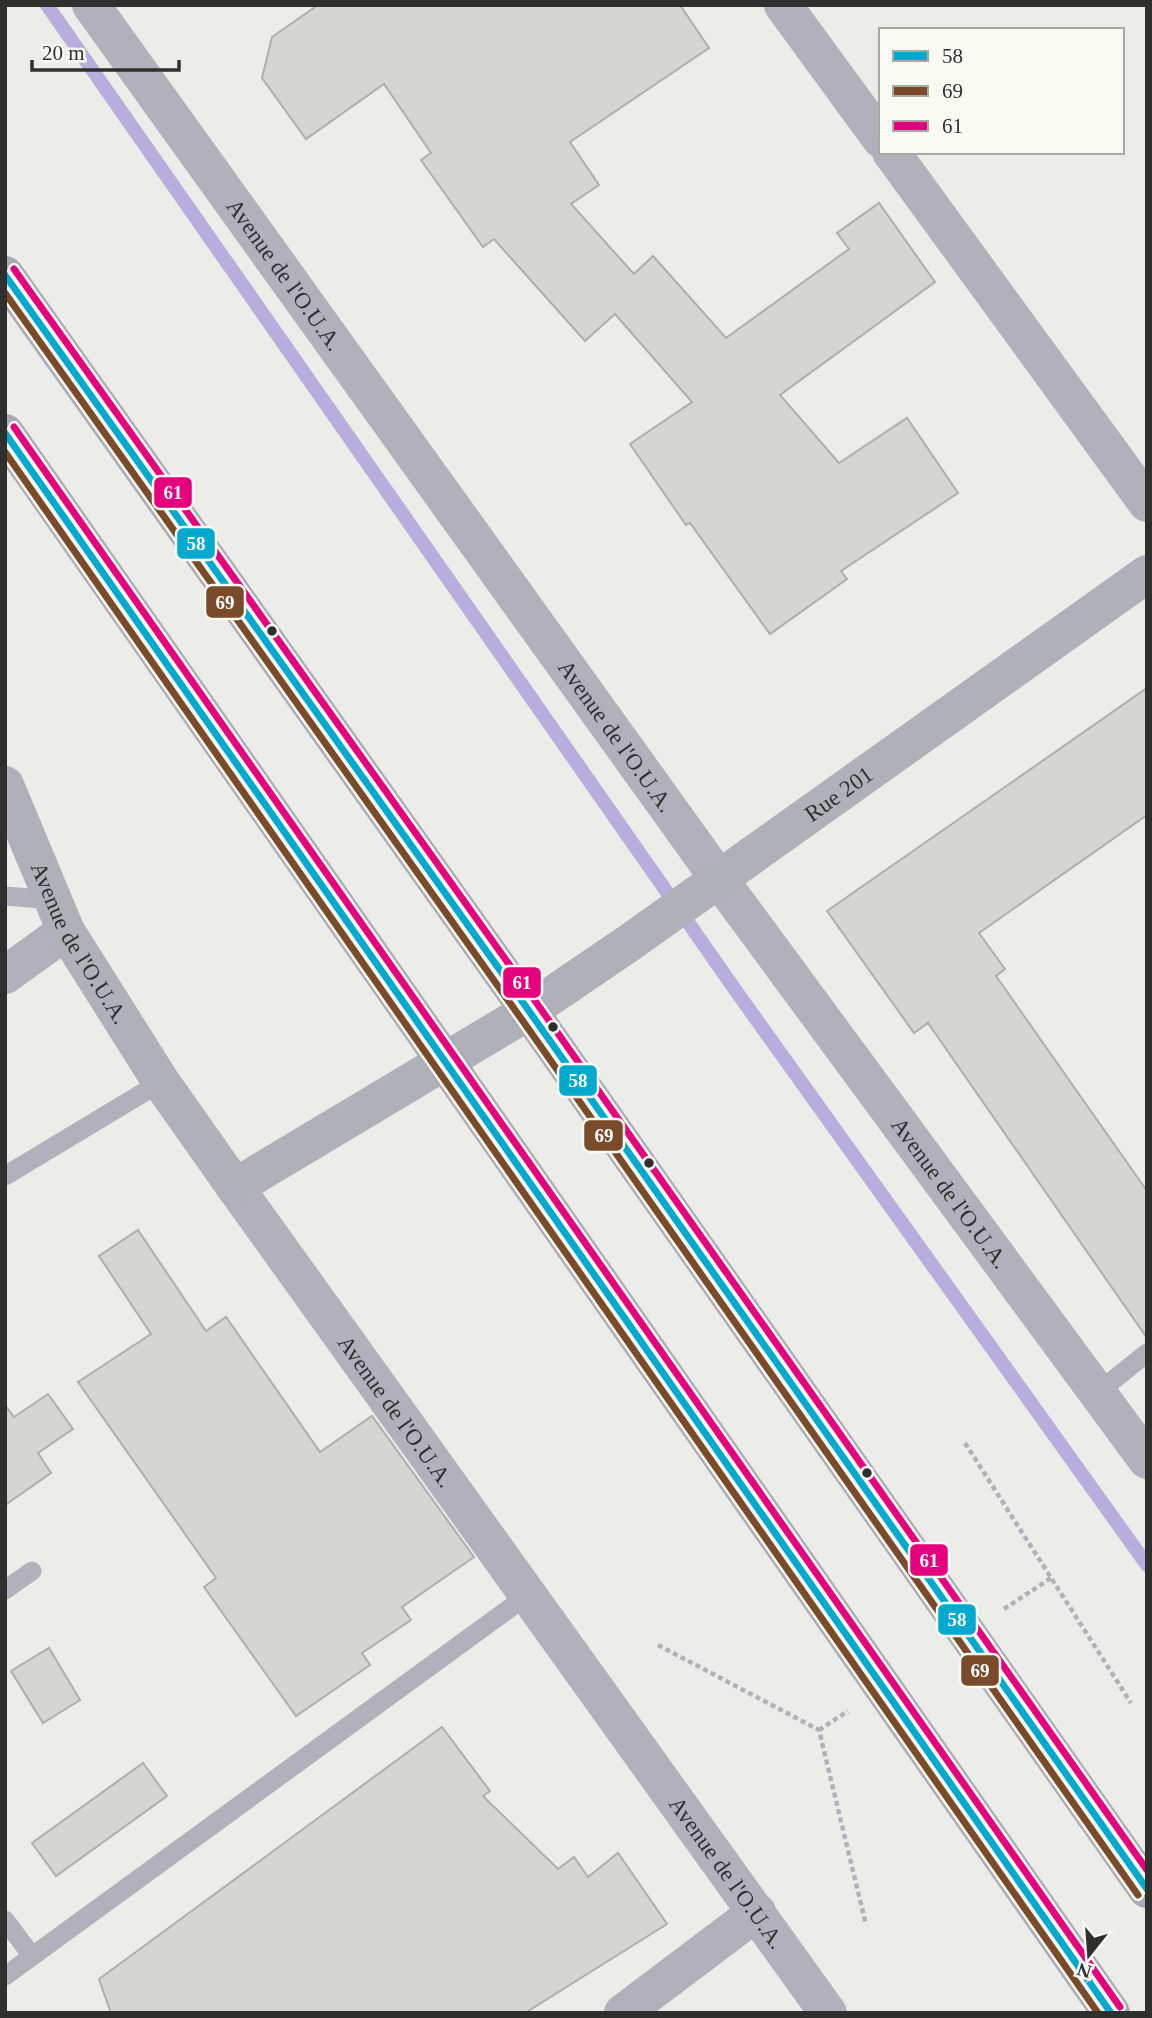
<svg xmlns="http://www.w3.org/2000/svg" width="1152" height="2018" viewBox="0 0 1152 2018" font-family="Georgia,serif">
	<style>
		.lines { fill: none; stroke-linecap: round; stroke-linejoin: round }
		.stream { stroke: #b7aede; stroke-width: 14 }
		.building { fill: #d5d5d2; stroke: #aeaeac; stroke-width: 2 }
		.path { stroke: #b3b1b8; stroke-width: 4.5; stroke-dasharray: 5 3.5; stroke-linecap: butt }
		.service { stroke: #b2b0bb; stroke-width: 19 }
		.minor { stroke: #b2b0bb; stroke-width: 38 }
		.tertiary { stroke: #b2b0bb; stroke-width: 38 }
		.secondary { stroke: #b0b0b9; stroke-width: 38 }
		.trunk { stroke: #ada9b4; stroke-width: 38 }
		.bus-1-casing { stroke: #fafaf4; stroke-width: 12 }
		.bus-2-casing { stroke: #fafaf4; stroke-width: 12 }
		.bus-3-casing { stroke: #fafaf4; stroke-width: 12 }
		.bus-1 { stroke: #00a9ce; stroke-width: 7 }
		.bus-2 { stroke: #7a4b2a; stroke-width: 7 }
		.bus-3 { stroke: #e5007d; stroke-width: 7 }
		.bus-dot { fill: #2f2f2d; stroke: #fafaf4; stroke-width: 2.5 }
		.labels { text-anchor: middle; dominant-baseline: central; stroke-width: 7; stroke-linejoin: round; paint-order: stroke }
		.street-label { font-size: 23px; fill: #2f2f2d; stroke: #fafaf4 }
		.line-badge { stroke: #fafaf4; stroke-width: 2.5 }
		.badge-label { font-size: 19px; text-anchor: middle; font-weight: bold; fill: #fff }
	</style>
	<rect width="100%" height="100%" fill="#ecece8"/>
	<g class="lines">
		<polyline class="stream" points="47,5 736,991 1147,1565"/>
	</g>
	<g class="building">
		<polygon points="318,5 680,5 709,48 570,142 599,185 571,204 634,274 653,256 726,338 849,249 837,233 879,203 935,282 780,395 839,463 907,418 958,493 841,571 847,579 770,634 690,523 686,525 630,444 692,402 615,314 585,341 494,239 483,247 421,160 431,153 384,84 306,139 262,78 272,37"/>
		<polygon points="1147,688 1147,815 979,933 1005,969 996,976 1147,1191 1147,1338 928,1023 914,1033 827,911"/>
		<polygon points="138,1230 206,1331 226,1317 320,1452 372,1416 474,1557 402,1607 411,1620 362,1653 370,1665 296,1716 204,1587 216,1578 78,1382 151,1334 99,1256"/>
		<polygon points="48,1394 73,1429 38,1453 51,1473 5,1505 5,1405 14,1417"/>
		<polygon points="49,1648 80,1700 43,1723 11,1671"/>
		<polygon points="442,1727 490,1791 483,1796 558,1869 574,1857 588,1877 618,1853 667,1924 525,2013 111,2013 99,1979"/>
		<polygon points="143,1763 167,1796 56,1876 32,1843"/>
	</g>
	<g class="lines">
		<g class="path">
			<polyline points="965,1443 1131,1703"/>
			<polyline points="1004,1609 1051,1578"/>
			<polyline points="658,1645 819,1730 866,1925"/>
			<polyline points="819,1730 848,1711"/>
		</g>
		<g class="service">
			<polyline points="5,896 53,900"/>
			<polyline points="5,1176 161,1082"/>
			<polyline points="1097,1393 1147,1353"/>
			<polyline points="5,1590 32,1571"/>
			<polyline points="5,1920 32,1956"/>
			<polyline points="5,1976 528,1595"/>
		</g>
		<g class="minor">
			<polyline points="783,5 881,139"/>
			<polyline points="891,152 1147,503"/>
			<polyline points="5,975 66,931"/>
			<polyline points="623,2013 757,1912"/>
		</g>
		<g class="tertiary">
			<path id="s1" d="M91,5L719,879L1147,1460"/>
			<path id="s2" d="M235,1187L828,2013"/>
		</g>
		<path class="secondary" id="s3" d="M5,785L66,931L161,1082L235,1187L529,1011L629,943L1147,574"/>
		<g class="trunk">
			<polyline points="5,275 529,1011 1147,1889"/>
			<polyline points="5,433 1111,2013"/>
		</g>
		<defs>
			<g id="bus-1">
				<polyline points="5,275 529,1011 1147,1889"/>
				<polyline points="5,433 1111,2013"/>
			</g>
			<g id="bus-2">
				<polyline points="5,293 520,1017 1138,1895"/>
				<polyline points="5,452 1098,2013"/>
			</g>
			<g id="bus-3">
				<polyline points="14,269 538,1005 1147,1870"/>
				<polyline points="14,427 1120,2007"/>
			</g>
		</defs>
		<use href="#bus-1" class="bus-1-casing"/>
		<use href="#bus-2" class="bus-2-casing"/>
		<use href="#bus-3" class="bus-3-casing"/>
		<use href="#bus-1" class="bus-1"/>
		<use href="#bus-2" class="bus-2"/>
		<use href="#bus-3" class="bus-3"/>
	</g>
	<g class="bus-dot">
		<circle cx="272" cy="631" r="6"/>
		<circle cx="553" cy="1027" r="6"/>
		<circle cx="649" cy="1163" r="6"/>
		<circle cx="867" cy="1473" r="6"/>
	</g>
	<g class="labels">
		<g class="street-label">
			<text stroke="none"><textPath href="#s1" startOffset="332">Avenue de l'O.U.A.</textPath></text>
			<text stroke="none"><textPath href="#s1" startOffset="900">Avenue de l'O.U.A.</textPath></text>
			<text stroke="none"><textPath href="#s3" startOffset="1186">Rue 201</textPath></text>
			<text stroke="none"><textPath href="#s3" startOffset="175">Avenue de l'O.U.A.</textPath></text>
			<text stroke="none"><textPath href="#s1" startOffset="1466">Avenue de l'O.U.A.</textPath></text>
			<text stroke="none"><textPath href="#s2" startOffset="276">Avenue de l'O.U.A.</textPath></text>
			<text stroke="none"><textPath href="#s2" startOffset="844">Avenue de l'O.U.A.</textPath></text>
		</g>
	</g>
	<g class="line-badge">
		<rect x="153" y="476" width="40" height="33" rx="7" fill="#e5007d"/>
		<rect x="176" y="527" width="40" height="33" rx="7" fill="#00a9ce"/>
		<rect x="205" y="585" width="40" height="34" rx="7" fill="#7a4b2a"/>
		<rect x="502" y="966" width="40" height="33" rx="7" fill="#e5007d"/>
		<rect x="558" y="1064" width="40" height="33" rx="7" fill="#00a9ce"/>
		<rect x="583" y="1119" width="41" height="33" rx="7" fill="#7a4b2a"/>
		<rect x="909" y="1543" width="40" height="34" rx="7" fill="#e5007d"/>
		<rect x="937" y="1603" width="40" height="33" rx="7" fill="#00a9ce"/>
		<rect x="960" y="1654" width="40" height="33" rx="7" fill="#7a4b2a"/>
	</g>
	<g class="badge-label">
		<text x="173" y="499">61</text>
		<text x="196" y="550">58</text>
		<text x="225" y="609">69</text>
		<text x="522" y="989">61</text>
		<text x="578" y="1087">58</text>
		<text x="604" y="1142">69</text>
		<text x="929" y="1567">61</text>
		<text x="957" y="1626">58</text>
		<text x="980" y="1677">69</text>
	</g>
	<rect width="1152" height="2018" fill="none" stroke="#2f2f2d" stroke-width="14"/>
	<rect x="879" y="28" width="245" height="126" fill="#fafaf4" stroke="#a9a9a4" stroke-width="2"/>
	<rect x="893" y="51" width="35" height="10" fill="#00a9ce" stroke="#a9a9a4" stroke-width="2"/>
	<text x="942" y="63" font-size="21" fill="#2f2f2d">58</text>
	<rect x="893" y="86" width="35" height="10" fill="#7a4b2a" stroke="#a9a9a4" stroke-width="2"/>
	<text x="942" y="98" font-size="21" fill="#2f2f2d">69</text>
	<rect x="893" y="121" width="35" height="10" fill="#e5007d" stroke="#a9a9a4" stroke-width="2"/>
	<text x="942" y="133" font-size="21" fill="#2f2f2d">61</text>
	<g transform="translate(1089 1955) rotate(197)" stroke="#fafaf4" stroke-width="5" paint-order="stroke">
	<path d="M0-5L12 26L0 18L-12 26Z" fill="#2f2f2d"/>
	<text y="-10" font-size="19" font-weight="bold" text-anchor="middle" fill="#2f2f2d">N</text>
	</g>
	<path d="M32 60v10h147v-10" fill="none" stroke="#2f2f2d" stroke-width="3.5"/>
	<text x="42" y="60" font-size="21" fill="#2f2f2d" stroke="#fafaf4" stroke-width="5" paint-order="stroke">20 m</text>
</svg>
